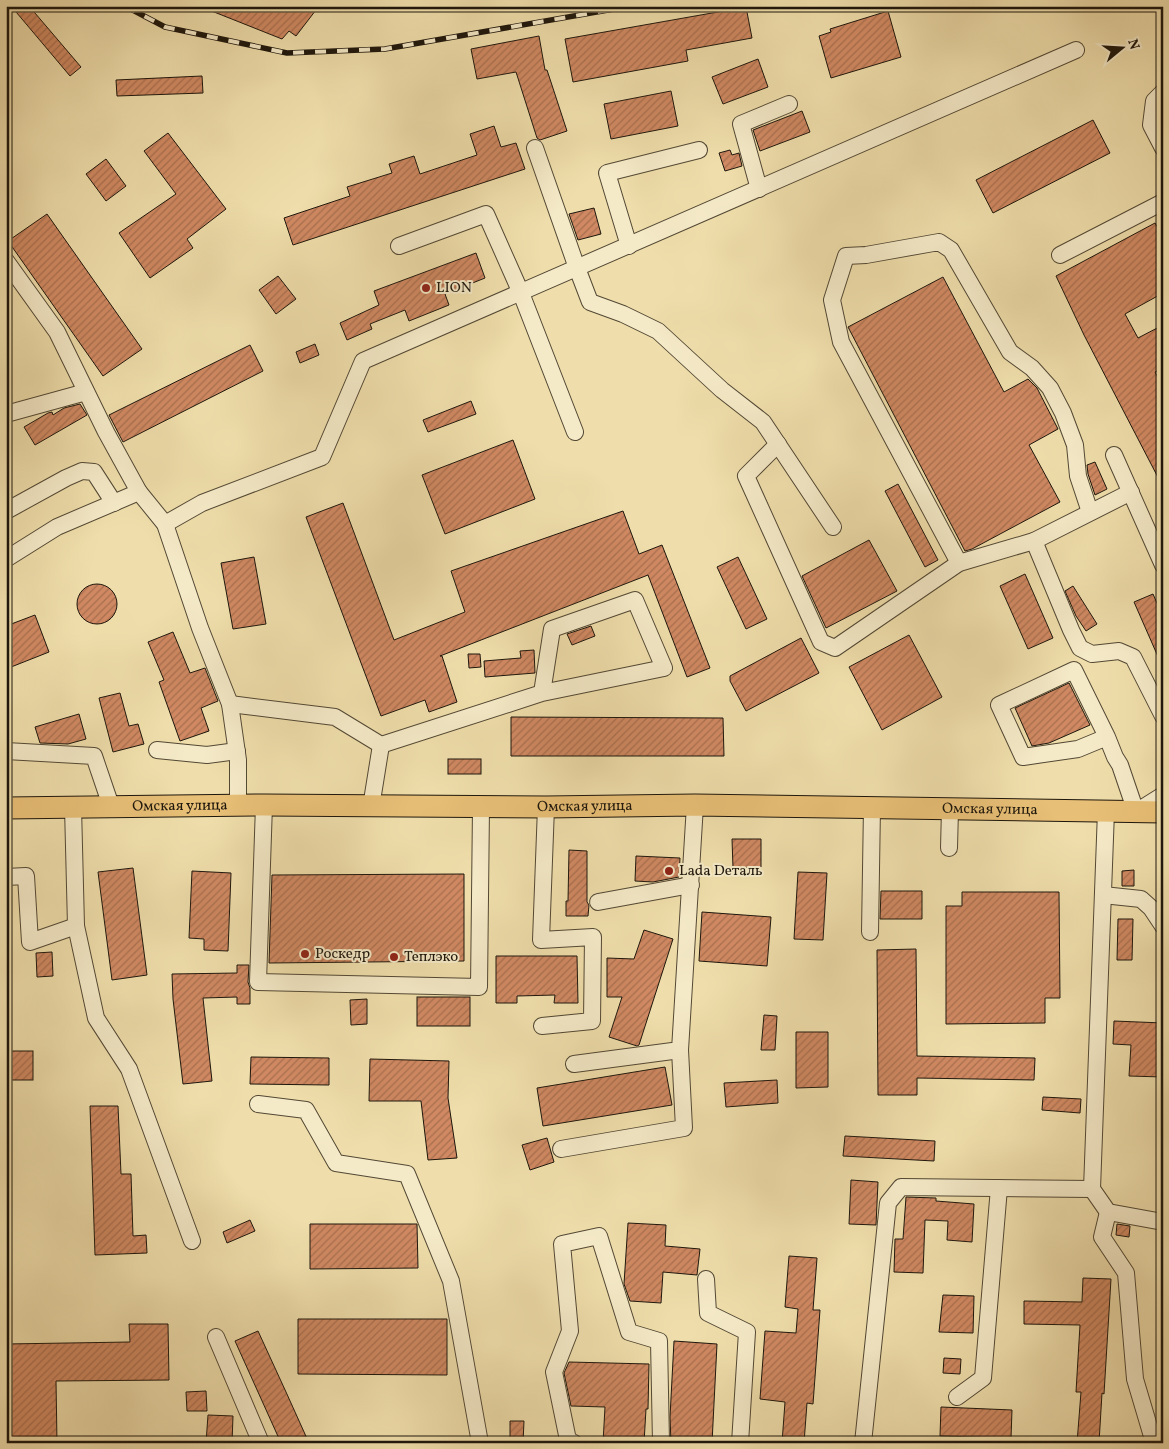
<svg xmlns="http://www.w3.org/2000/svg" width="1169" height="1449" viewBox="0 0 1169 1449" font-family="Vollkorn,serif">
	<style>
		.building { fill: url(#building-hatch); stroke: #1d160c }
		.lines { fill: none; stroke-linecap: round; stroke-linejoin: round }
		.minor-casing { stroke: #524834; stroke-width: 18 }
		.major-casing { stroke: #1d160c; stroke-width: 23 }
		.minor { stroke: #f5eac8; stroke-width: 16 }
		.major { stroke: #e8bf76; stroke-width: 21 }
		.rail-casing { stroke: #1d160c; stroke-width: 5.5 }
		.rail { stroke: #f5eac8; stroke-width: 4; stroke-dasharray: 11; stroke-linecap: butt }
		.poi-dot { fill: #8f2418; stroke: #f5eac8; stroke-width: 2 }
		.labels { text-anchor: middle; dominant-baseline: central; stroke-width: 4; stroke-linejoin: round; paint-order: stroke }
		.poi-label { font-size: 15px; fill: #1d160c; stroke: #f5eac8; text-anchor: start }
		.street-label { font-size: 15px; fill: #1d160c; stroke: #f5eac8 }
	</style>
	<defs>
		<pattern id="building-hatch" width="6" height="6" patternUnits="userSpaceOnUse" patternTransform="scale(1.25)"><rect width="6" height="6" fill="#d08962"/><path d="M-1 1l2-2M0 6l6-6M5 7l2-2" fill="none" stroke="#a86f4f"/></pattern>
	</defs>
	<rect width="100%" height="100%" fill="#efdeab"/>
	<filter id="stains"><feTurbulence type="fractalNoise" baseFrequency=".004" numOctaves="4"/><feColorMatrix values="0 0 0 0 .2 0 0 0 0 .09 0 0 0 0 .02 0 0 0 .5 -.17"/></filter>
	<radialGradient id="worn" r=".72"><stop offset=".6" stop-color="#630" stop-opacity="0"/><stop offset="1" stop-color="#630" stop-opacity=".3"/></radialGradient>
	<g class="building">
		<polygon points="11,6 29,6 81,67 70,76"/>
		<polygon points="199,6 319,6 296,36 289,31 282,39"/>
		<polygon points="746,7 752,38 686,50 688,61 573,82 565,39"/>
		<polygon points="888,11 901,57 831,78 819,36 831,32 830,29"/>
		<polygon points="539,36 545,70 547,70 567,131 540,140 537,138 516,72 477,79 471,49"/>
		<polygon points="758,59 768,87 723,104 712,77"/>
		<polygon points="202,76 203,93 117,96 116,80"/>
		<polygon points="671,91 678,126 611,139 604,104"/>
		<polygon points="802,111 810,132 760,151 753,130"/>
		<polygon points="1093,120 1110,153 993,213 976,180"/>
		<polygon points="494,126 501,147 516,143 525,169 293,245 284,218 350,196 347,187 392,173 389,164 414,156 420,174 477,155 470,134"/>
		<polygon points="168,133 226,209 187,239 193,248 150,278 119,233 176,194 144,151"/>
		<polygon points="730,150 732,155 739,153 742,166 725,171 719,153"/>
		<polygon points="106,159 126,186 106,201 86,174"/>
		<polygon points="594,208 601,234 578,240 569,214"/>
		<polygon points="47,214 142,349 103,376 8,241"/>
		<polygon points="1155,223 1163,237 1163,293 1125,314 1138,338 1163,325 1163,368 1155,372 1163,387 1163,487 1084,335 1056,276"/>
		<polygon points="476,253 485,278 445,294 449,305 409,321 405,310 370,324 372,329 347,340 340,323 379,305 374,291"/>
		<polygon points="278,276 296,299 276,314 259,290"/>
		<polygon points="943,277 1004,392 1028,379 1037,388 1058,429 1029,445 1060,502 972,549 965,551 848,327"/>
		<polygon points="315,344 319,355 300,363 296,352"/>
		<polygon points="250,345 263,371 123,442 109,415"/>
		<polygon points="471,401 476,414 428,432 423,420"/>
		<polygon points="80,404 87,415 35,445 24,427 48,413 52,412 53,415 64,408"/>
		<polygon points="513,440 535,499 445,534 422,475"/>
		<polygon points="1095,462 1107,489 1095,495 1088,474 1087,465"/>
		<polygon points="898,484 938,560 925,567 885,491"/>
		<polygon points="343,503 394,640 465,612 451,571 623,511 639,554 662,545 710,668 687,677 648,575 440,656 442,656 457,702 429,712 425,700 381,716 306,517"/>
		<polygon points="869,540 897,591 826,628 802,576"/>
		<polygon points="254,557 266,624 233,629 221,563"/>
		<polygon points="738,557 767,619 746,629 717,567"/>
		<polygon points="1025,574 1053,638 1028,649 1000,586"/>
		<circle cx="97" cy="604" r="20"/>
		<polygon points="1073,586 1097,624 1086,631 1076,616 1065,591"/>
		<polygon points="1153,594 1163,617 1163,668 1134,602"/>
		<polygon points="35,615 49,652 6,669 6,626"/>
		<polygon points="591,626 595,636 572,645 567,634"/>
		<polygon points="173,632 190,673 205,668 218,701 201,708 209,731 180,741 159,682 164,680 148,642"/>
		<polygon points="909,635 942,697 882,730 849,667"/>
		<polygon points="801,638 819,673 746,711 730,681 730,676"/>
		<polygon points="534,650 535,673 485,677 484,661 521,658 520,651"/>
		<polygon points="468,654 480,654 481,667 469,668"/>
		<polygon points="1069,683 1090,725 1049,743 1032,746 1015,708"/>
		<polygon points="120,693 129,726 138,724 144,744 113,752 99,698"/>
		<polygon points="79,714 86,739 68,744 40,743 35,727"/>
		<polygon points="511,717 723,718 724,756 511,756"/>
		<rect x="448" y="759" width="33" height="15"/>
		<polygon points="732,839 761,839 761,867 733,868"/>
		<polygon points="569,850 587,851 587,902 589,905 588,916 566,916 566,901 568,901"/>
		<polygon points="636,856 680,858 679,877 653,882 635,881"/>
		<polygon points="133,868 147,975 112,980 98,872"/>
		<polygon points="1134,870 1134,886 1122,886 1122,871"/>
		<polygon points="192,871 231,873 228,951 204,950 204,939 189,938"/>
		<polygon points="798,872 827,873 823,940 794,939"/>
		<polygon points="464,874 464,961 269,963 272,875"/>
		<polygon points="881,891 922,891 922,919 880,919"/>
		<polygon points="962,892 1059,892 1060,998 1045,998 1045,1023 946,1024 946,906 962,906"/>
		<polygon points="702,912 771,917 767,966 699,961"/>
		<polygon points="1118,919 1133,919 1132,960 1117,960"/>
		<polygon points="644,930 673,939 639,1045 637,1046 609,1037 622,997 607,997 607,958 634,959"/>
		<polygon points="916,949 917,1056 1035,1058 1034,1080 917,1078 917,1095 878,1095 877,950"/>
		<polygon points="52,952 53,976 37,977 36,953"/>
		<polygon points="496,956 577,956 578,1003 554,1003 555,995 517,996 517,1003 496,1003"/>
		<polygon points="237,965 249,965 248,982 250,988 250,1004 237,1004 237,997 203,998 212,1081 183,1084 173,999 172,974 237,973"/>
		<rect x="417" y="997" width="53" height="29"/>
		<polygon points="367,999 367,1024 351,1025 350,1000"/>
		<polygon points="764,1015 777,1016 775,1050 761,1050"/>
		<polygon points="1114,1021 1163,1023 1163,1077 1129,1076 1131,1045 1113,1044"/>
		<polygon points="796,1032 828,1032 828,1087 796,1088"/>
		<rect x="6" y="1051" width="27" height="29"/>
		<polygon points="251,1057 329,1058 329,1085 250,1084"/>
		<polygon points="370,1059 449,1061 448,1098 457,1158 428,1160 421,1101 369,1101"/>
		<polygon points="665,1067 672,1105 543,1126 537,1088"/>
		<polygon points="777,1080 778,1103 726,1107 724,1083"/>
		<polygon points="1043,1097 1081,1099 1080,1113 1042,1110"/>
		<polygon points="90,1106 118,1106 121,1174 131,1174 133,1236 146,1235 147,1253 95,1255"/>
		<polygon points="845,1136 935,1141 934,1161 843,1156"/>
		<polygon points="547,1138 554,1162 530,1170 522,1145"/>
		<polygon points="851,1180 878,1182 876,1225 849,1224"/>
		<polygon points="906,1197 936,1198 936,1201 974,1204 972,1242 947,1240 948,1221 925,1220 923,1273 894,1272 895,1239 903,1239"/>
		<polygon points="250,1220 255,1231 227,1243 223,1232"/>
		<polygon points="628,1223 666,1225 665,1246 700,1249 697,1275 663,1272 661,1303 630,1301 624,1284"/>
		<polygon points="310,1224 417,1224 418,1268 310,1269"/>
		<polygon points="1117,1224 1130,1226 1129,1237 1116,1235"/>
		<polygon points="789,1256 817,1258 813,1310 820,1310 813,1404 807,1403 804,1443 782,1443 785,1402 760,1399 765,1331 796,1333 798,1309 785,1307"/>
		<polygon points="1083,1278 1111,1279 1104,1394 1102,1393 1099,1443 1077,1443 1081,1392 1076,1392 1080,1325 1024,1324 1024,1301 1082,1302"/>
		<polygon points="943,1295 974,1296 973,1333 939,1332"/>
		<polygon points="298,1319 447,1319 447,1375 298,1374"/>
		<polygon points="129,1324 168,1324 169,1380 56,1381 57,1443 6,1443 6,1344 130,1342"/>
		<polygon points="258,1331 286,1392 309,1443 281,1443 235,1341"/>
		<polygon points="674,1341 717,1344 712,1443 671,1443 670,1417"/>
		<polygon points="944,1358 961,1359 960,1374 943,1373"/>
		<polygon points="569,1362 649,1364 648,1409 646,1409 644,1443 603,1443 605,1407 571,1406 564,1373"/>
		<polygon points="206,1391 207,1411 187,1411 186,1392"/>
		<polygon points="941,1407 1012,1410 1011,1438 940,1436"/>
		<polygon points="208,1415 233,1416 232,1443 206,1443"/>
		<polygon points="510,1421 524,1421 523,1443 510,1443"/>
	</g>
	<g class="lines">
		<defs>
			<g id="minor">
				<polyline points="1163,92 1154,101 1151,125 1163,148"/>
				<polyline points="535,148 577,268 590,302 623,314 658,331 722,390 763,422 833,527"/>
				<polyline points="759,189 741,124 789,104"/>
				<polyline points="399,246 486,214 521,293 575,432"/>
				<polyline points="629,246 607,173 699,150"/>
				<polyline points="1060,255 1163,202"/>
				<polyline points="6,261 57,332 106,432 139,492"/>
				<polyline points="6,414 86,392"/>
				<polyline points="778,444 746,476 821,642 835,648 959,563 1034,541 1131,492"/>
				<polyline points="1114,455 1163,565"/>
				<polyline points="6,511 66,478 82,471 94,472 114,503"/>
				<polyline points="165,524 202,503 322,457 363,361 1076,50"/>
				<polyline points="1034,541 1071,630 1080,648 1092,654 1119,651 1133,657 1163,716"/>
				<polyline points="6,559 57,527 139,492 165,524 200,628 230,704 238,760 238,806"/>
				<polyline points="959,563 841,342 832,300 846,256 866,255 939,242 951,250 1010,352 1032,368 1050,388 1063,413 1075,445 1078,476 1090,512"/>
				<polyline points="230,704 335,717 381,745"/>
				<polyline points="1107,737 1074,670 999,705 1023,757 1078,749 1107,737 1115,757 1120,765 1136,812 1163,795"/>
				<polyline points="157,750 207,755 237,751"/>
				<polyline points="6,751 94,756 111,806"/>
				<polyline points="264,805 258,982 479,987 481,807"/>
				<polyline points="73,807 76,926 96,1018 129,1069 192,1241"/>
				<polyline points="371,807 381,745 542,693 552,629 635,600 664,668 542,693"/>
				<polyline points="1106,811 1092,1189 1108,1212 1163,1222"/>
				<polyline points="949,848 950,809"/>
				<polyline points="6,877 26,876 30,942 76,926"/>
				<polyline points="1103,895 1141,899 1151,908 1163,926"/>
				<polyline points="598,902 691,885"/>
				<polyline points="870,932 872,807"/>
				<polyline points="542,1026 592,1021 593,937 541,940 546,807"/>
				<polyline points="574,1064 680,1050 695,805"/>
				<polyline points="258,1104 306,1110 336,1163 407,1174 451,1281 480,1443"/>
				<polyline points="561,1149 684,1128 680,1050"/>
				<polyline points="1108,1212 1102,1237 1126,1273 1135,1379 1154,1443"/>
				<polyline points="706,1279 708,1313 747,1332 740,1443"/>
				<polyline points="216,1337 261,1443"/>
				<polyline points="957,1397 983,1378 999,1188"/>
				<polyline points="574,1443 568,1440 554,1372 570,1331 562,1244 599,1236 629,1332 659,1341 661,1443"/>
				<polyline points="863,1443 888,1203 901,1187 1092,1189"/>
			</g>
			<g id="major">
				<path id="s1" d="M6,808L264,805L546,807L695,805L1163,812"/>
			</g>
		</defs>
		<use href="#minor" class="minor-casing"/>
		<use href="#major" class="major-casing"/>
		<use href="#minor" class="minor"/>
		<use href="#major" class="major"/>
		<defs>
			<polyline id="rail" points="125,6 165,27 287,53 385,49 631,6"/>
		</defs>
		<use href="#rail" class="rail-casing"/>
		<use href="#rail" class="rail"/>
	</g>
	<g class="poi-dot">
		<circle cx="426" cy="288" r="5"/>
		<circle cx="669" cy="871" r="5"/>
		<circle cx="305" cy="954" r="5"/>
		<circle cx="394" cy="957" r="5"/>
	</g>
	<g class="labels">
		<g class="poi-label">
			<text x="436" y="288">LION</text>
			<text x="679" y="871">Lada Dеталь</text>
			<text x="315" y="954">Роскедр</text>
			<text x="404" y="957">Теплэко</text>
		</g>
		<g class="street-label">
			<text stroke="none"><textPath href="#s1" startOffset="174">Омская улица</textPath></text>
			<text stroke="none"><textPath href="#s1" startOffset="579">Омская улица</textPath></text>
			<text stroke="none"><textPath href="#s1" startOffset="984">Омская улица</textPath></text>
		</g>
	</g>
	<rect width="1169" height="1449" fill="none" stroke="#efdeab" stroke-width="25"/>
	<rect x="8" y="8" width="1154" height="1434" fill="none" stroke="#1d160c" stroke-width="2.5"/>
	<rect x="12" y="12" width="1144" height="1424" fill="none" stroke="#1d160c"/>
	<g transform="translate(1122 48) rotate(72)" stroke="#f5eac8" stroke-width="4" paint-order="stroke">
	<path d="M0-4L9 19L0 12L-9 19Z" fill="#1d160c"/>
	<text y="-8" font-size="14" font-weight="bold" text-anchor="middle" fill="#1d160c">N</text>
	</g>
	<rect width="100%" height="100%" filter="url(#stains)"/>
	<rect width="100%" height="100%" fill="url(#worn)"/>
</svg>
